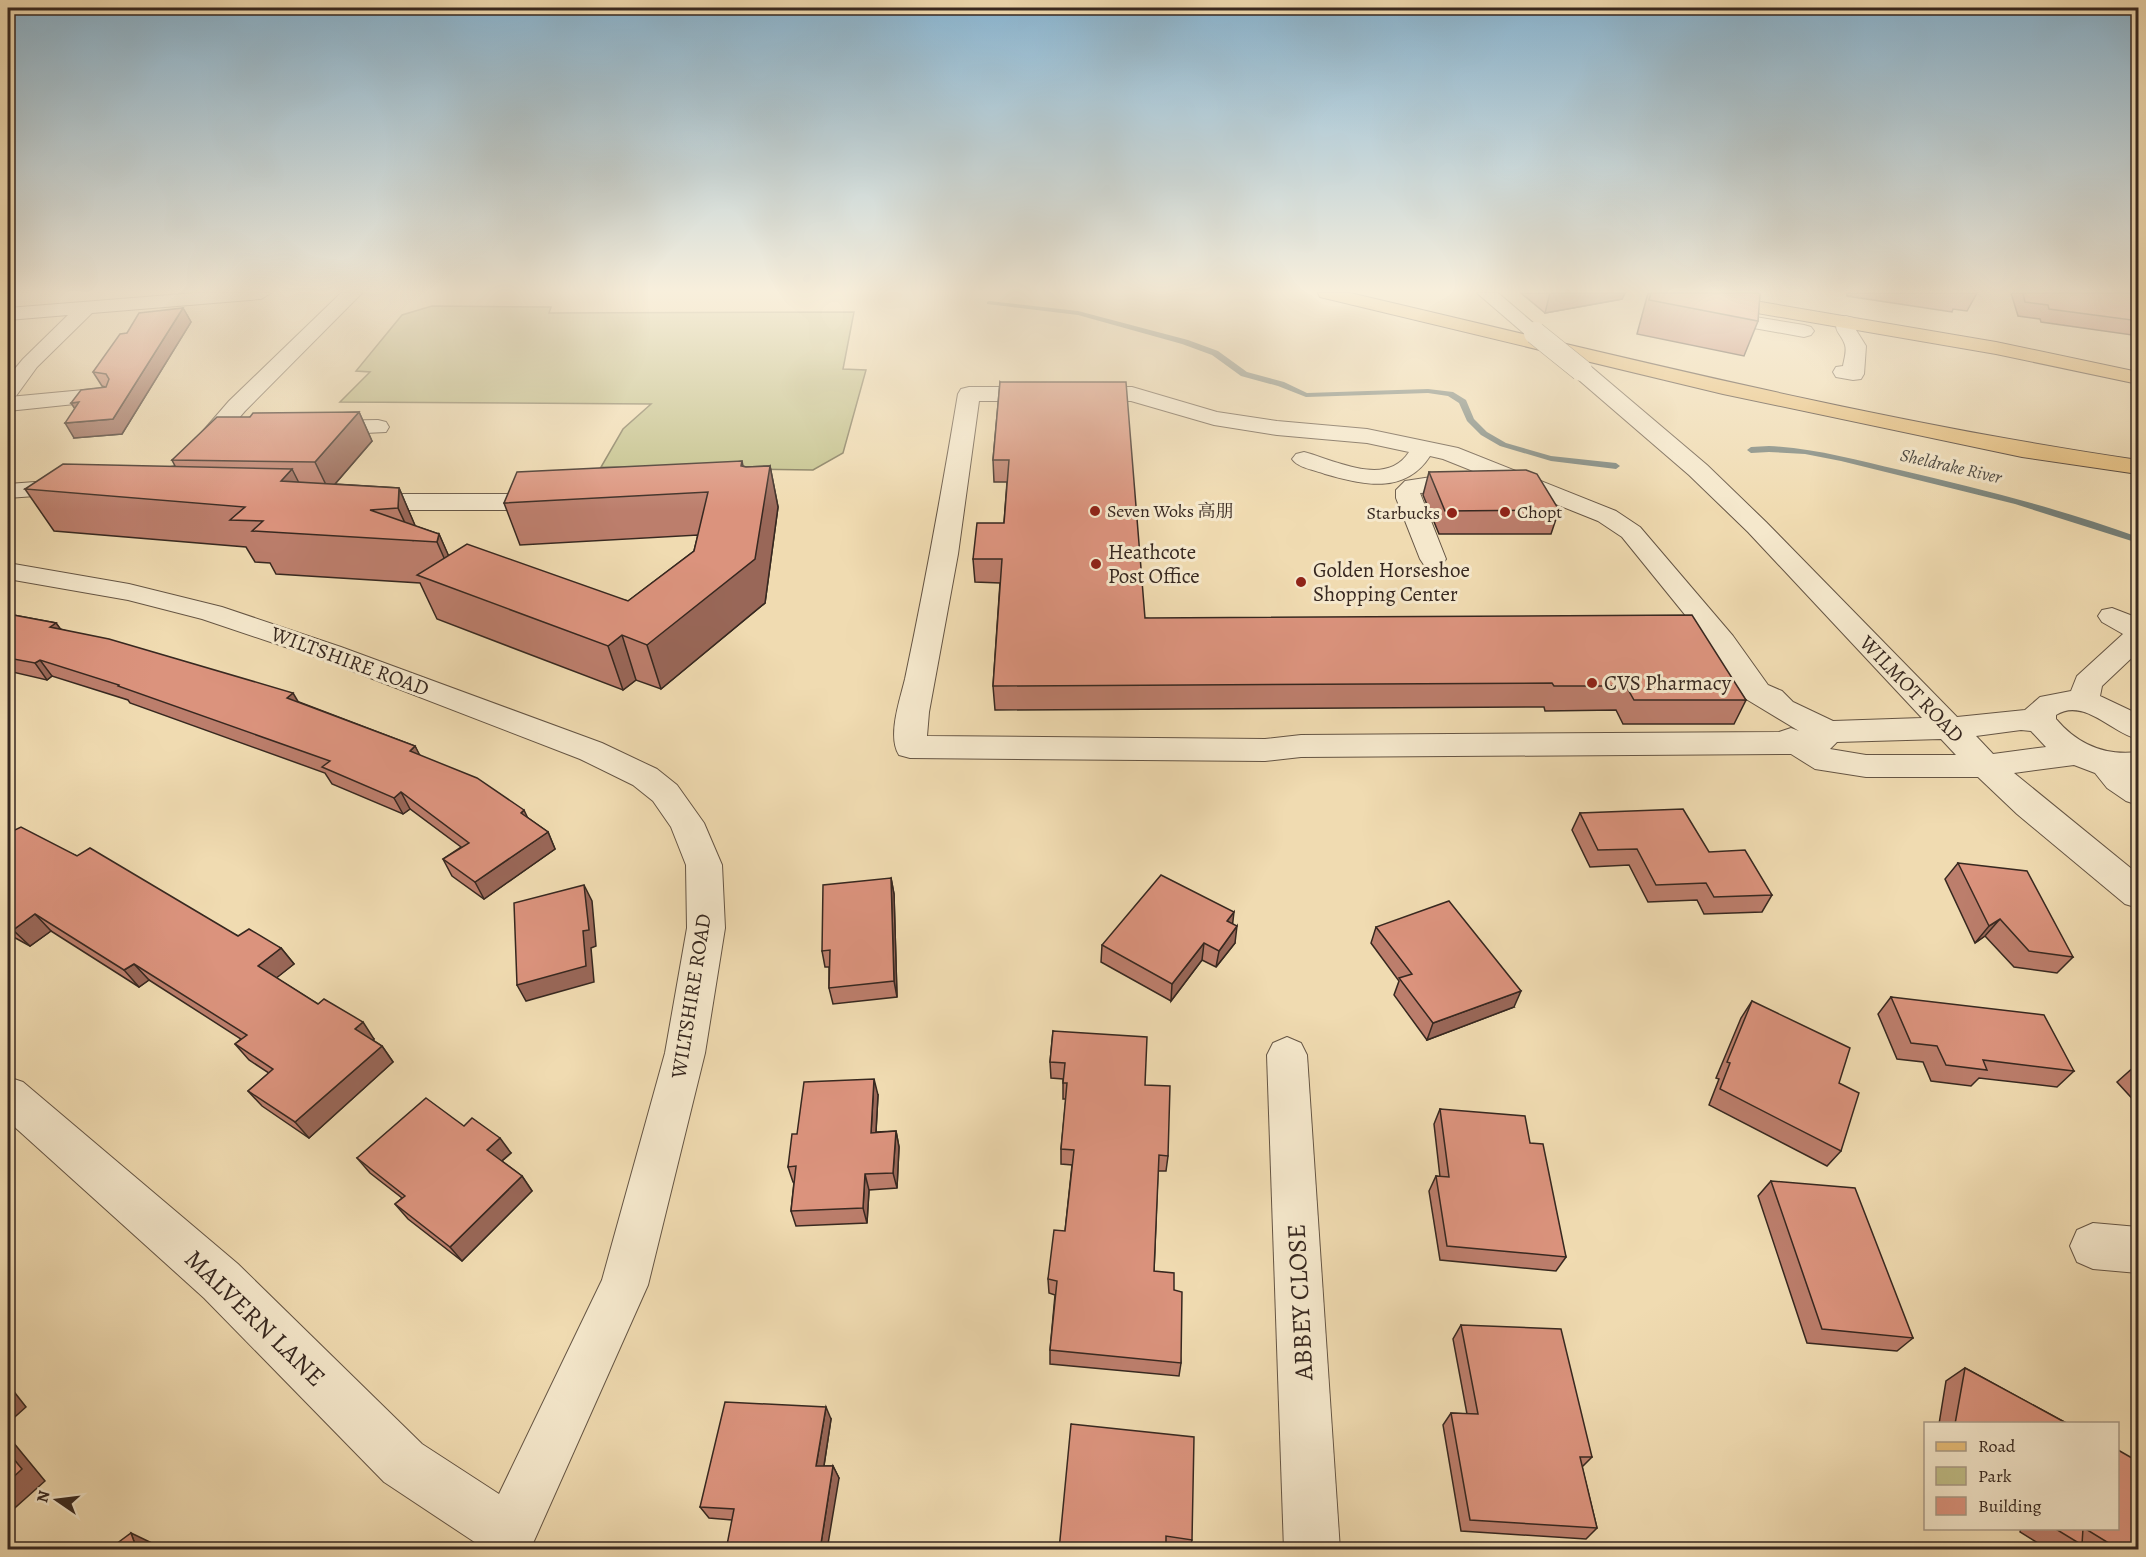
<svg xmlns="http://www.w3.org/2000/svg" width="2146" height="1557" viewBox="0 0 2146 1557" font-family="Alegreya,'Noto Serif SC',serif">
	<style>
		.green { fill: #c0be87; stroke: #7c7354; stroke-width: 1.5 }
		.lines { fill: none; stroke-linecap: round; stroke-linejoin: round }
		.stream { fill: #747f78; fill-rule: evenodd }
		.minor-casing { stroke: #655544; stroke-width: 2 }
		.major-casing { stroke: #372820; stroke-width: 2 }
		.minor { fill: #f5e8cc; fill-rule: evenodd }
		.major { fill: #e8be78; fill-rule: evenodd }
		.minor-bridge-casing { stroke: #655544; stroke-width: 23; stroke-linecap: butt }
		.minor-bridge { stroke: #f5e8cc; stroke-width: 22 }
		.wall { fill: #bc7e6c; stroke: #372820; stroke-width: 1.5 }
		.shaded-wall { fill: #996758; stroke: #372820; stroke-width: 1.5 }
		.building { fill: #db937d; stroke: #372820; stroke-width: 1.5 }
		.poi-dot { fill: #8f2418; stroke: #f5e8cc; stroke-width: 2 }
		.labels { text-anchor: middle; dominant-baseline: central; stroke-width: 6; stroke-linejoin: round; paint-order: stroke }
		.far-water-label { font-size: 18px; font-style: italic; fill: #504c45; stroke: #f5e8cc }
		.far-poi-label { font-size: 18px; fill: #372820; stroke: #f5e8cc; text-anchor: start }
		.poi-label { font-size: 21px; fill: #372820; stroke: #f5e8cc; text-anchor: start }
		.street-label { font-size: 21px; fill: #372820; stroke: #f5e8cc }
		.near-street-label { font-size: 26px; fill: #372820; stroke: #f5e8cc }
	</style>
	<rect width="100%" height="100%" fill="#f0dbb1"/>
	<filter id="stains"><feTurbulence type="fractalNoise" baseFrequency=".00333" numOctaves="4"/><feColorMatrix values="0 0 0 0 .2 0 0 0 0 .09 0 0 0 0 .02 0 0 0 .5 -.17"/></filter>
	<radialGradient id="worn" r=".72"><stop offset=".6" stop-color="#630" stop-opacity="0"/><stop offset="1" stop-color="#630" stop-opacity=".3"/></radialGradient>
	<polygon class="green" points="432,306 551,307 549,313 854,312 843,369 866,370 843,453 813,470 601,467 623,429 651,404 340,402 370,372 356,371 402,315"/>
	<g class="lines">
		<g class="stream">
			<polygon points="989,301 1078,311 1188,340 1218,351 1247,372 1284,382 1307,393 1428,389 1453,392 1466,400 1474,419 1487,432 1506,443 1551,456 1616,463 1620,466 1616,469 1551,461 1500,446 1481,435 1467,421 1459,403 1448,396 1428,393 1306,397 1278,386 1241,376 1212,355 1182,344 1078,315 987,304 987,302"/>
			<path d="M1769,446C1814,448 1856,460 1900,470C1981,489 2061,509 2138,537V543L2015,504L1841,461L1805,454L1769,452L1751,453L1747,450L1751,447Z"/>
		</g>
		<defs>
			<g id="minor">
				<polygon points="195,293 271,293 261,299 92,313 37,367 16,396 9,397 105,388 113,390 116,395 113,400 8,411 8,377 23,359 68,315 8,320 8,308"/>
				<polygon points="341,293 362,293 245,411 206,456 190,456 186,451 190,446 229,401"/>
				<polygon points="1477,293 1498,293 1545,333 1542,337 1528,337"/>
				<path d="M1846,316L1853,318L1856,330L1866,346L1864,374L1861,379L1853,380L1836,377L1833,372L1836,367L1843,366C1844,360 1847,351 1845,345C1842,334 1831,330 1839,318Z"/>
				<polygon points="1755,317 1804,325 1811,327 1814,331 1811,335 1804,337 1748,327 1745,323 1748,319"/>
				<path d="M1581,364L1589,365L1707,465L1766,522L1957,717L2025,710L2040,697L2071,691L2077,676L2123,634L2102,622L2098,616L2102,610L2112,608L2138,618V652L2102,686L2100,696L2138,714V739C2113,734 2084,697 2056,715V719C2078,745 2105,756 2138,752V774L2135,775L2138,777V805L2126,801L2107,788L2095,773L2074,765L2014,773L2138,874V908L2125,904L2017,814L1978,777H1866L1815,769L1791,754L1301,757L1265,761L910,758L899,755C887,736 900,700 905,679C925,584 942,490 958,394L961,389L969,387H1132L1217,412L1277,421L1367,429L1458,448L1616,511L1640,527L1733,636L1768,685L1782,691L1793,702L1833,721L1922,718L1748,532L1689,475L1573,375L1570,370L1573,365ZM979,401H1131L1214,425L1277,435L1367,443L1409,452C1386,488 1335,460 1304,452L1296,454L1292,459C1298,468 1315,470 1325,474C1363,485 1405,495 1430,456L1443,459L1598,521L1622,537L1712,648L1746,699L1799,731L1791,728L1779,732L1301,735L1265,739L927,736L929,712L958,554ZM2021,730L2031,731L2046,747L1993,754L1976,736ZM1941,739L1956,755H1866L1830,749L1837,742Z"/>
				<polygon points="378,420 386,422 389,427 386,432 322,435 314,433 311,428 314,423 322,421"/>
				<polygon points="1438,476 1480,480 1483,485 1480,490 1420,493 1446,559 1442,565 1433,567 1424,565 1420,559 1396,498 1396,490 1405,481"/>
				<polygon points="35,482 80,489 83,494 80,499 71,501 35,496 8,498 8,484"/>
				<polygon points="360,494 548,494 557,497 561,502 557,507 548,510 360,510 351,507 347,502 351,497"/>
				<polygon points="8,563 129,584 222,607 341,647 602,743 657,769 677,785 704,823 722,865 725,928 705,1053 648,1285 530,1550 474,1550 476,1543 384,1482 204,1298 8,1121 8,1077 23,1082 238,1264 422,1444 499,1494 602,1280 665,1053 687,928 686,865 671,827 653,801 633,785 580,759 321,659 202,619 128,600 8,579"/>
				<polygon points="1287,1037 1301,1043 1307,1055 1340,1550 1284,1550 1267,1055 1273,1043"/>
				<polygon points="2093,1223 2138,1227 2138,1273 2093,1269 2077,1262 2070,1246 2077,1230"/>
			</g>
			<g id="major">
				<path d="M1318,293H1350C1611,354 1872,421 2138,460V474L2022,457L1723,394L1320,297Z"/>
				<polygon points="1667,293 1708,293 1996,342 2138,372 2138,384 1996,354 1676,299 1669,297"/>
			</g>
		</defs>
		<use href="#minor" class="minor-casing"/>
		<use href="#major" class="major-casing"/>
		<use href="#minor" class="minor"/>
		<use href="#major" class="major"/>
		<defs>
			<polyline id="minor-bridge" points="1535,333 1581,370"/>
		</defs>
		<use href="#minor-bridge" class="minor-bridge-casing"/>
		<use href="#minor-bridge" class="minor-bridge"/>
	</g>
	<g class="wall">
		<polygon points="1521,293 1625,293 1622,299 1545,313"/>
		<polygon points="1648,293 1758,293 1758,321 1744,356 1637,334"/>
		<polygon points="1847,293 1977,293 1967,311 1953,309 1952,312 1847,296"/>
		<polygon points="2011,293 2139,293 2139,336 2041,322 2040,319 2018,316"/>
		<polygon points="183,308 191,322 122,434 74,438 105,387 102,386 93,372 127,333"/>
		<polygon points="1000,382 1145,618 1746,700 1734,724 1623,724 1616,710 1545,711 1544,707 995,710 993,686 1000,583 975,582 973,559 1004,523 1007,482 994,482 993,460"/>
		<polygon points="359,412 372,441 335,484 399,488 415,526 439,534 448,555 628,601 694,551 698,535 520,545 504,503 742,461 743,466 746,467 770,466 778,507 765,603 661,689 636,680 623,690 437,619 420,583 276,574 270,563 255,562 246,547 54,531 25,489 175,466 172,460 250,417"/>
		<polygon points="1429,472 1559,510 1551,534 1439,534 1423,495"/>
		<polygon points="8,614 56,623 60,629 299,702 415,746 419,755 528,818 548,832 555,849 484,899 452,876 443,859 461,847 410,809 403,814 332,784 325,773 130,703 128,700 52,676 47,680 8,671"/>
		<polygon points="1580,813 1709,852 1772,895 1762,912 1704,914 1697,900 1648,902 1629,865 1590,867 1572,830"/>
		<polygon points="8,827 77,856 238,936 281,948 294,964 276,978 374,1039 373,1040 382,1046 393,1062 309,1138 262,1106 248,1091 269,1073 249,1060 235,1044 241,1039 149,980 139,987 51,931 30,946 8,934"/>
		<polygon points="1958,863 2073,957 2057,973 2014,967 1985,936 1975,943 1945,879"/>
		<polygon points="891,878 894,894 897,997 833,1004 829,988 829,967 825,967 822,951"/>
		<polygon points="1232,924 1235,943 1216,967 1202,960 1171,1001 1101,962 1102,945"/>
		<polygon points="1376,927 1514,1007 1427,1040 1394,995 1399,981 1371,943"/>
		<polygon points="1891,997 2074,1071 2057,1087 1979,1078 1971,1086 1931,1081 1923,1062 1897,1059 1878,1014"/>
		<polygon points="1752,1001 1839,1083 1841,1151 1827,1166 1709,1105 1719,1079 1716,1078 1741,1018"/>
		<polygon points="1053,1031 1145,1085 1168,1156 1166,1171 1158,1171 1154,1271 1174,1290 1181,1363 1179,1376 1050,1364 1050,1350 1055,1295 1049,1293 1048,1279 1065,1231 1072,1165 1061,1164 1061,1149 1066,1099 1063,1099 1063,1079 1051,1078 1050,1062"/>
		<polygon points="2139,1065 2139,1106 2117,1082 2135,1066"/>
		<polygon points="878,1095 876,1132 896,1131 899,1147 897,1188 869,1190 867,1223 796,1226 791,1211 794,1182 793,1182 788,1167 797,1134"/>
		<polygon points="1440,1109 1530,1143 1566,1257 1556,1271 1440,1260 1429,1191 1436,1176 1440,1177 1434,1124"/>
		<polygon points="464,1126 511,1153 502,1161 522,1176 532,1191 462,1261 408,1219 395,1204 402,1198 370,1173 357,1158"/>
		<polygon points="1771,1181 1913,1338 1897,1351 1807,1343 1758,1196"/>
		<polygon points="1461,1325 1592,1457 1582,1467 1597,1528 1586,1539 1461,1531 1443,1425 1451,1413 1467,1414 1453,1339"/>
		<polygon points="1965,1368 2068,1424 1939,1424 1946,1381"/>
		<polygon points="831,1419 824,1466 833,1466 839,1478 732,1520 709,1518 700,1507"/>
		<polygon points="1071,1424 1192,1540 1189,1550 1166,1547"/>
		<polygon points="2021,1528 2118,1528 2139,1550 2079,1550 2076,1548 2072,1550 2049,1550 2020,1532"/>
	</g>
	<g class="shaded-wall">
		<polygon points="1550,293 1625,293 1622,299 1545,313"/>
		<polygon points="183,308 191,322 122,434 74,438 65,423 113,419"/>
		<polygon points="79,402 81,418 71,403"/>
		<polygon points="359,412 372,441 329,491 315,462"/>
		<polygon points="770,466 778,507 765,603 661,689 647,645"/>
		<polygon points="292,469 313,511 281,481"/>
		<polygon points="399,488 417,530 413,540 398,508"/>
		<polygon points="439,534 458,577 456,585 437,542"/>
		<polygon points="56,623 68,639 50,627"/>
		<polygon points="622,635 636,680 623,690 608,646"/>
		<polygon points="40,660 52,676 47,680 35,663"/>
		<polygon points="293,693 303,710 287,698"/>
		<polygon points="415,746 424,763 410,751"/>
		<polygon points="401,792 410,809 403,814 394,798"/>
		<polygon points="524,810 532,827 521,813"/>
		<polygon points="548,832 555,849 484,899 475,882"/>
		<polygon points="891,878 894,894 897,997 894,981"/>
		<polygon points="584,885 592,901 596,946 591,948 594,982 526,1001 517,985 583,931"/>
		<polygon points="1234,912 1232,929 1227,921"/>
		<polygon points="35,914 51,931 30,946 13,930"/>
		<polygon points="2000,919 1985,936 1975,943 1989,926"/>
		<polygon points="1237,926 1235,943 1216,967 1219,951"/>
		<polygon points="1204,943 1202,960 1171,1001 1172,984"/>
		<polygon points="281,948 294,964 270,983 258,966"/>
		<polygon points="134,964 149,980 139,987 124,970"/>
		<polygon points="1521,991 1514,1007 1427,1040 1433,1023"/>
		<polygon points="363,1022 374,1039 367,1045 355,1029"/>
		<polygon points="382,1046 393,1062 309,1138 295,1122"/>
		<polygon points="874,1079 878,1095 875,1148 871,1133"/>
		<polygon points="896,1131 899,1147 897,1188 893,1173"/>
		<polygon points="500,1138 511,1153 497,1165 487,1150"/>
		<polygon points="865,1174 869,1190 867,1223 863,1208"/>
		<polygon points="522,1176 532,1191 462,1261 450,1247"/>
		<polygon points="8,1384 26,1407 8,1423"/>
		<polygon points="826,1407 831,1419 822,1478 816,1466"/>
		<polygon points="8,1436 45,1481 8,1514"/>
		<polygon points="833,1466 839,1478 827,1550 820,1550"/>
		<polygon points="131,1533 152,1543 154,1550 137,1550"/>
	</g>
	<g class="building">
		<polygon points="1651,293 1758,293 1760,294 1758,321 1649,300"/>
		<polygon points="2023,293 2139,293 2139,321 2049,309 2048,305 2025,302"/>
		<polygon points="183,308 113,419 65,423 79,402 71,403 81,390 106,387 109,379 106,374 93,372 120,334 127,333 139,313"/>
		<polygon points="1000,382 1126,382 1145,618 1692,615 1746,700 1634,700 1626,686 1554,686 1552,683 993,686 1002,559 973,559 977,523 1004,523 1009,460 993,460"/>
		<polygon points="359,412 315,462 172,460 217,417 250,417 253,413"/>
		<polygon points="742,461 741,466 746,467 770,466 755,559 647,645 622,635 608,646 417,575 467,544 628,601 694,551 708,492 504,503 517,472"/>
		<polygon points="63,464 292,469 281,481 399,488 398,508 370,510 439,534 437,542 252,531 263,521 230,520 245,507 25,489"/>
		<polygon points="1526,470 1537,474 1559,510 1445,511 1429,472"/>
		<polygon points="8,614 56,623 50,627 109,639 293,693 287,698 415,746 410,751 477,778 524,810 521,813 548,832 475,882 443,859 469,843 401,792 394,798 322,767 330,761 118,686 119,685 40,660 35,663 8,658"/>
		<polygon points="1683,809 1709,852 1745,850 1772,895 1714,897 1706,883 1656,885 1637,849 1598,850 1580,813"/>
		<polygon points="8,827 15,830 21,827 77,856 90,848 238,936 249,929 281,948 258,966 318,1004 324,999 363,1022 355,1029 382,1046 295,1122 248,1091 273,1069 235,1044 247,1035 134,964 124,970 35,914 13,930 8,927"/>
		<polygon points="1958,863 2027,871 2073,957 2029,951 2000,919 1989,926"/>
		<polygon points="1161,875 1234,912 1227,921 1237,926 1219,951 1204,943 1172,984 1102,945"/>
		<polygon points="891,878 894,981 829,988 830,950 822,951 823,885"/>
		<polygon points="584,885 589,930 583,931 586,966 517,985 514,903"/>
		<polygon points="1449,901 1521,991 1433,1023 1399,978 1412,974 1376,927"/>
		<polygon points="1891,997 2044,1015 2074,1071 1983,1060 1987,1070 1946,1065 1937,1046 1911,1043"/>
		<polygon points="1752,1001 1850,1048 1839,1083 1859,1093 1841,1151 1720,1089 1730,1063 1727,1062"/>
		<polygon points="1053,1031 1147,1037 1145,1085 1170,1086 1168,1156 1159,1155 1154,1271 1174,1273 1174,1290 1182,1292 1181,1363 1050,1350 1057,1281 1048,1279 1054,1230 1065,1231 1074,1150 1061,1149 1067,1083 1063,1083 1065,1063 1050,1062"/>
		<polygon points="874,1079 871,1133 896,1131 893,1173 865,1174 863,1208 791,1211 796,1166 788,1167 792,1134 797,1134 804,1082"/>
		<polygon points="426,1098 464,1126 472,1118 500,1138 487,1150 522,1176 450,1247 395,1204 405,1196 357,1158"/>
		<polygon points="1440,1109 1525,1116 1530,1143 1543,1144 1566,1257 1447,1246 1436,1176 1449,1177"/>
		<polygon points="1771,1181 1855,1188 1913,1338 1822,1329"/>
		<polygon points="1461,1325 1561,1329 1592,1457 1580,1457 1597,1528 1470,1520 1451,1413 1478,1414"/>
		<polygon points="1965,1368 2068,1424 1955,1424"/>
		<polygon points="725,1402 826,1407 816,1466 833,1466 820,1550 726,1550 734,1509 700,1507"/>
		<polygon points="1071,1424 1194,1437 1192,1540 1166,1536 1166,1550 1059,1550"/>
		<polygon points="2118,1450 2139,1462 2139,1550 2120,1550 2084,1528 2118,1528"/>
		<polygon points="8,1452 22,1469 8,1482"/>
		<polygon points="2054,1528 2083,1528 2082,1545"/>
		<polygon points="131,1533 137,1550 108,1550"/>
	</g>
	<linearGradient id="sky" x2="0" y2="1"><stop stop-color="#89b6d3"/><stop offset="0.57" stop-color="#f8efdc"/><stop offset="1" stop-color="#f8efdc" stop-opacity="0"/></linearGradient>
	<rect width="2146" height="511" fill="url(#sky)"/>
	<g class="poi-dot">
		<circle cx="1095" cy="511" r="6"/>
		<circle cx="1505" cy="512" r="6"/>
		<circle cx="1452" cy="513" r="6"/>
		<circle cx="1096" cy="564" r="6"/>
		<circle cx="1301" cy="582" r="6"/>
		<circle cx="1592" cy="683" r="6"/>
	</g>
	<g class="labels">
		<g class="far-water-label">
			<text transform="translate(1951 466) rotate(13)">Sheldrake River</text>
		</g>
		<g class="far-poi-label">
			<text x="1107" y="511">Seven Woks 高朋</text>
			<text x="1517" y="512">Chopt</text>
			<text x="1440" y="513" text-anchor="end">Starbucks</text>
		</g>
		<g class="poi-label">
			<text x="1108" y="552">Heathcote<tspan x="1108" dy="24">Post Office</tspan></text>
			<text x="1313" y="570">Golden Horseshoe<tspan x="1313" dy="24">Shopping Center</tspan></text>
			<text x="1604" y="683">CVS Pharmacy</text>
		</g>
		<g class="street-label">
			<text transform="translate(350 661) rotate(20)">WILTSHIRE ROAD</text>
			<text transform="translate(1912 689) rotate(46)">WILMOT ROAD</text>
			<text transform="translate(691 996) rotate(-81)">WILTSHIRE ROAD</text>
		</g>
		<g class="near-street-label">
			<text transform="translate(1300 1302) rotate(-93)">ABBEY CLOSE</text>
			<text transform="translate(255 1318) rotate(44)">MALVERN LANE</text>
		</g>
	</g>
	<rect width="2146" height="1557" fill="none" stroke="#f0dbb1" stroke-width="30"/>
	<rect x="9" y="9" width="2128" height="1539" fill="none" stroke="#372820" stroke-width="3"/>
	<rect x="15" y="15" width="2116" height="1527" fill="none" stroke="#372820" stroke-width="1.5"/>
	<rect x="1924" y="1422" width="195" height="108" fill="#f5e8cc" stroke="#a99b87" stroke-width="1.5"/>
	<rect x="1936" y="1442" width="30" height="9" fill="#e8be78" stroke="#a99b87" stroke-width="1.5"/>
	<text x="1978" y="1452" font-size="18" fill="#372820">Road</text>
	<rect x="1936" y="1467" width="30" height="18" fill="#c0be87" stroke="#a99b87" stroke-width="1.5"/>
	<text x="1978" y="1482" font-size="18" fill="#372820">Park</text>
	<rect x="1936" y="1497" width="30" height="18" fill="#db937d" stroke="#a99b87" stroke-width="1.5"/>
	<text x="1978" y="1512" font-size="18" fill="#372820">Building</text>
	<g transform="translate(57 1500) rotate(284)" stroke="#f5e8cc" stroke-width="4.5" paint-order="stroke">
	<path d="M0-4.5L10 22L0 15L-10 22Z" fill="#372820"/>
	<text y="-9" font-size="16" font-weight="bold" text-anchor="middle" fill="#372820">N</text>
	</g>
	<rect width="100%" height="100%" filter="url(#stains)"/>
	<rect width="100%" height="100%" fill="url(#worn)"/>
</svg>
